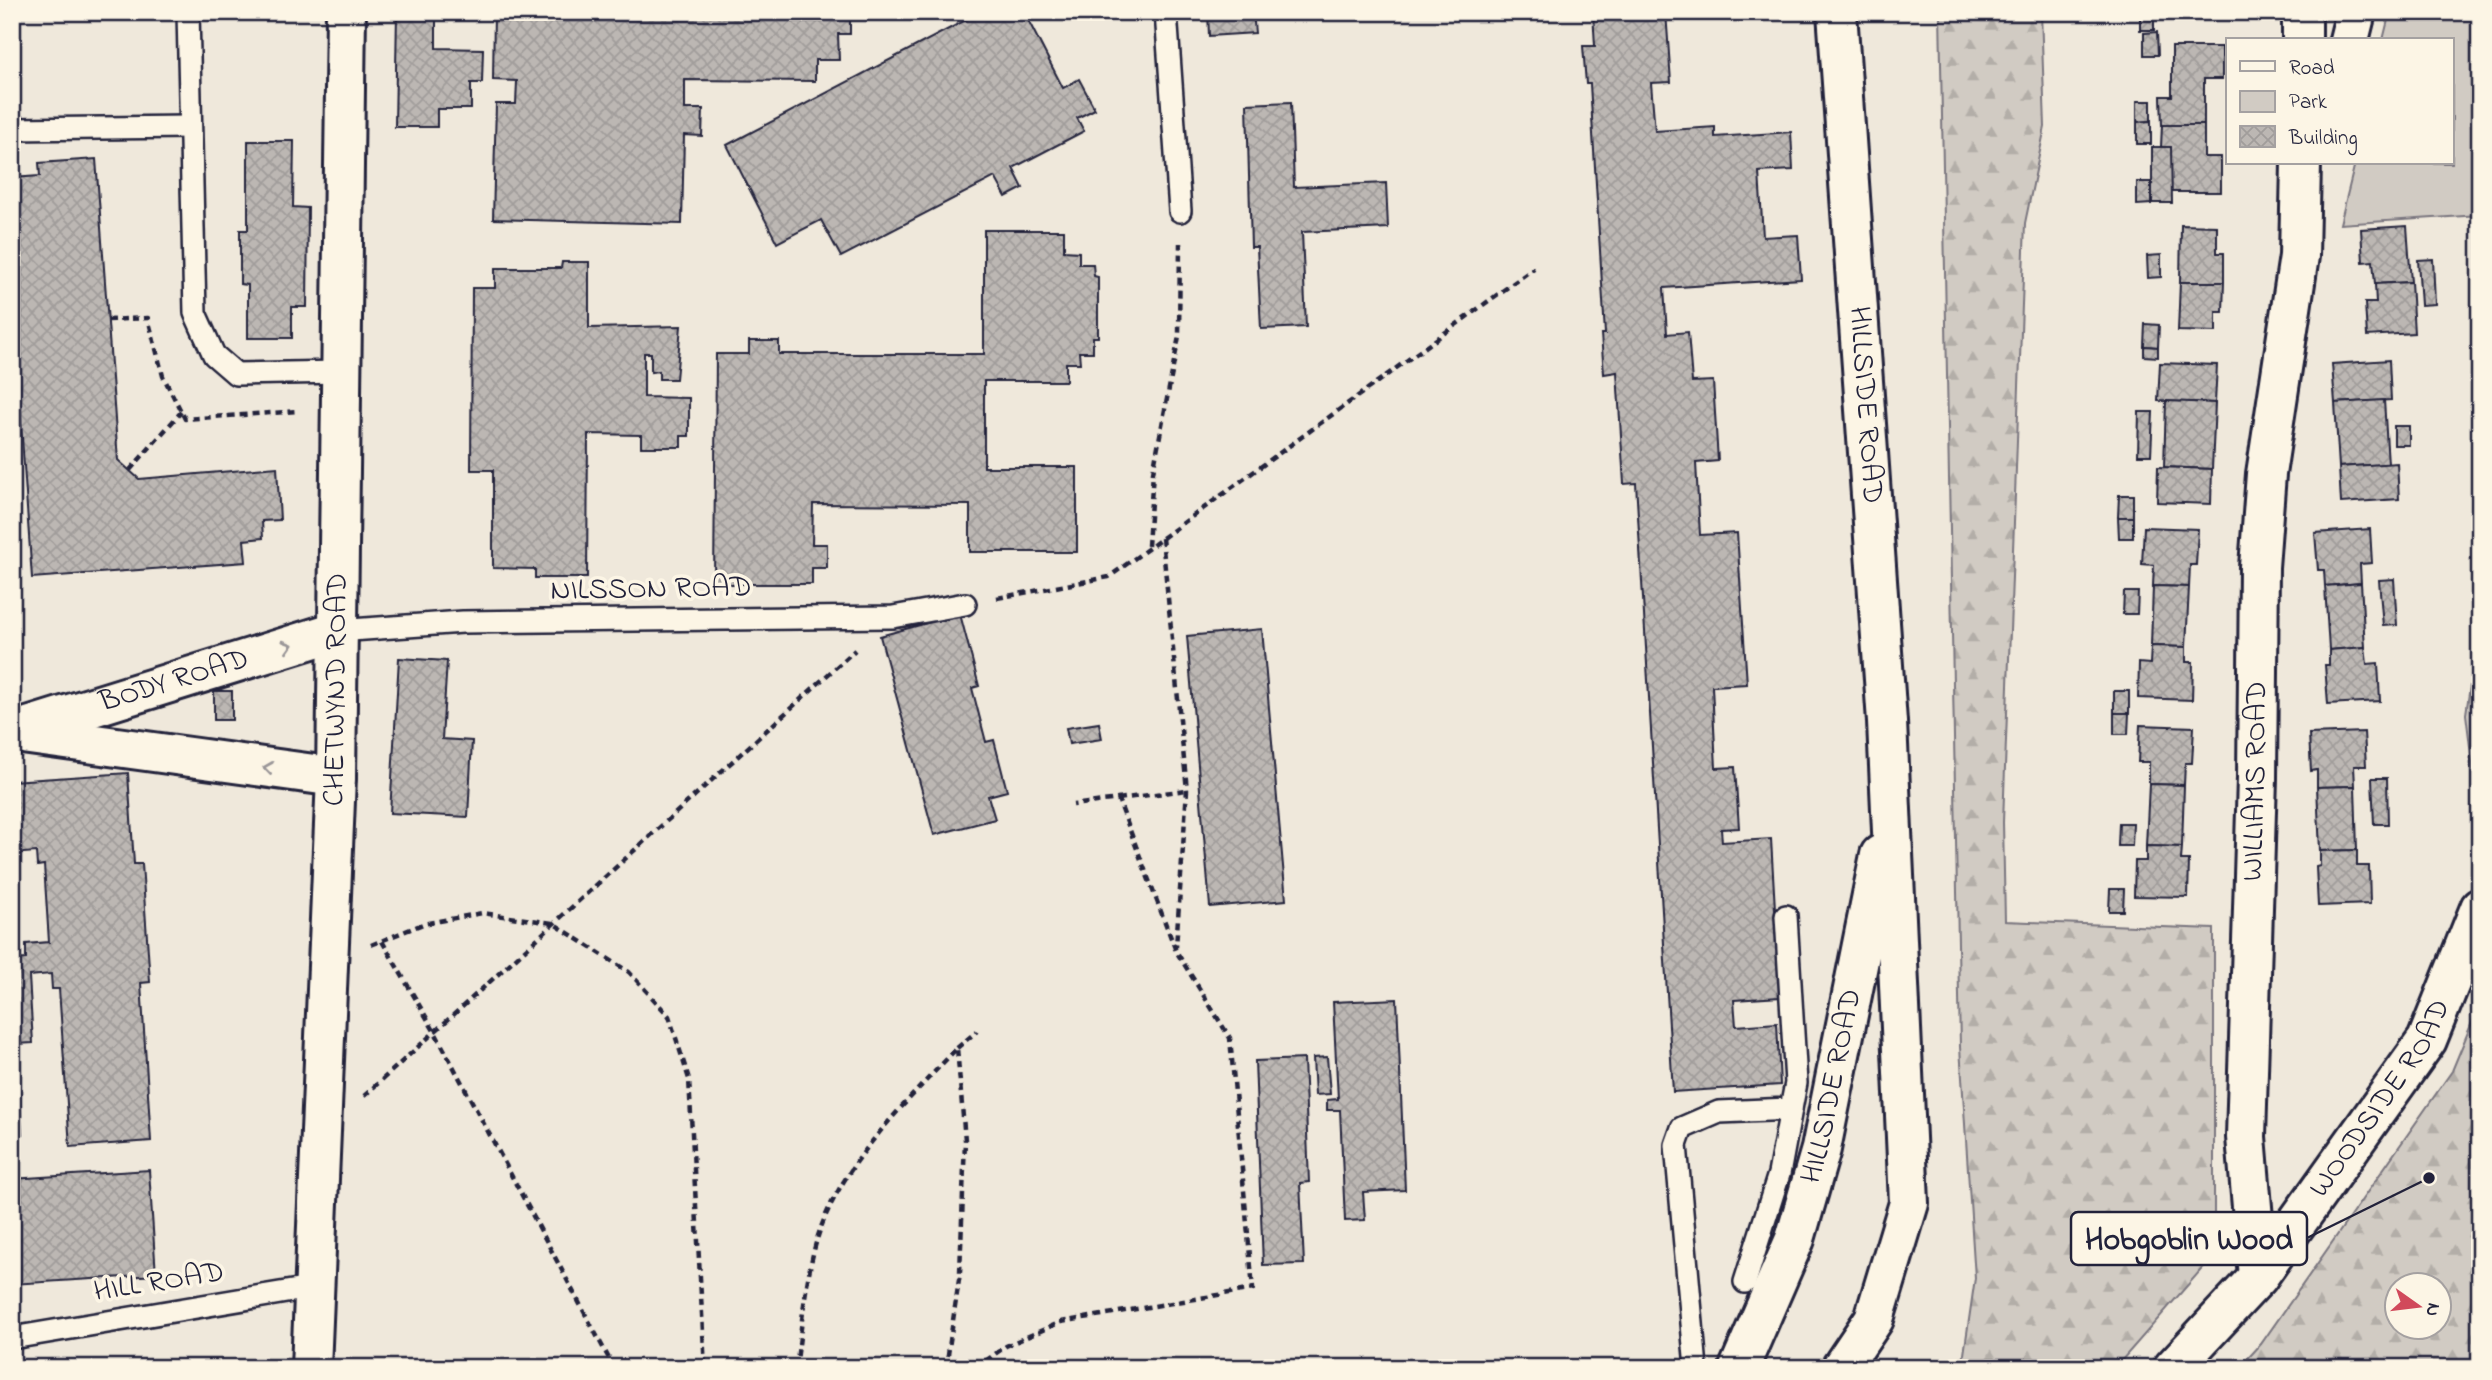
<svg xmlns="http://www.w3.org/2000/svg" width="2492" height="1380" viewBox="0 0 2492 1380" font-family="'Indie Flower',sans-serif">
	<style>
		.forest { fill: url(#forest-firs); stroke: #7a767f; stroke-width: 2; fill-rule: evenodd }
		.park { fill: #d1cbc3; stroke: #7a767f; stroke-width: 2 }
		.building { fill: url(#building-cross-hatch); stroke: #22223b; stroke-width: 2 }
		.lines { fill: none; stroke-linecap: round; stroke-linejoin: round }
		.lane-casing { stroke: #22223b; stroke-width: 26 }
		.street-casing { stroke: #22223b; stroke-width: 44 }
		.path { stroke: #22223b; stroke-width: 4.5; stroke-dasharray: 7 5; stroke-linecap: butt }
		.lane { stroke: #fcf5e5; stroke-width: 21 }
		.street { stroke: #fcf5e5; stroke-width: 38 }
		.oneway { stroke: #9a9698 }
		.labels { text-anchor: middle; dominant-baseline: central; stroke-width: 7; stroke-linejoin: round; paint-order: stroke }
		.street-label { font-size: 30px; fill: #22223b; stroke: #fcf5e5 }
		.leader { fill: none; stroke: #22223b; stroke-width: 2.5 }
		.callout-dot { fill: #22223b; stroke: #fcf5e5; stroke-width: 2.5 }
		.callout { fill: #fcf5e5; stroke: #22223b; stroke-width: 2.5 }
		.callout-label { font-size: 32px; text-anchor: middle; font-weight: bold; fill: #22223b }
	</style>
	<defs>
		<pattern id="forest-firs" width="22" height="20" patternUnits="userSpaceOnUse" patternTransform="scale(1.75)"><rect width="22" height="20" fill="#d1cbc3"/><path d="M5 1l3.5 6h-7zM16 11l3.5 6h-7z" fill="#b3aea8"/></pattern>
		<pattern id="building-cross-hatch" width="8" height="8" patternUnits="userSpaceOnUse" patternTransform="scale(1.75)"><rect width="8" height="8" fill="#bcb7b3"/><path d="M0 0l8 8M0 8l8-8" fill="none" stroke="#a19d9b"/></pattern>
	</defs>
	<rect width="100%" height="100%" fill="#efe8db"/>
	<filter id="ink" filterUnits="userSpaceOnUse"><feTurbulence type="fractalNoise" baseFrequency=".0143" numOctaves="2"/><feDisplacementMap in="SourceGraphic" scale="14" xChannelSelector="R" yChannelSelector="G"/><feConvolveMatrix kernelMatrix="1 2 1 2 8 2 1 2 1" color-interpolation-filters="sRGB"/></filter>
	<g filter="url(#ink)">
		<g class="forest">
			<polygon points="1940,12 2041,12 2045,127 2025,223 2003,822 2005,921 2214,929 2214,1255 2115,1368 1962,1368 1975,1278 1960,1047"/>
			<path d="M2480,1003V1368H2239L2261,1344L2452,1071ZM2398,1286H2440V1328H2398Z"/>
		</g>
		<g class="park">
			<polygon points="2390,12 2480,12 2480,215 2340,224 2355,163 2452,163 2452,40 2383,40"/>
			<polygon points="2480,616 2480,817 2479,819 2466,714"/>
		</g>
		<g class="building">
			<polygon points="397,12 436,12 436,48 483,49 482,83 471,83 471,109 437,109 437,127 395,127"/>
			<polygon points="494,12 850,12 850,34 838,34 839,60 815,60 815,81 685,80 685,109 703,109 702,136 684,135 682,224 493,219 496,104 516,104 517,81 493,80"/>
			<polygon points="981,12 1024,12 1063,88 1079,79 1095,109 1077,118 1084,131 1013,168 1023,188 1006,197 995,177 841,257 821,220 777,243 727,145"/>
			<polygon points="1208,12 1253,12 1255,33 1209,36"/>
			<polygon points="1593,12 1666,12 1671,82 1651,83 1655,131 1715,127 1715,137 1791,132 1793,170 1759,172 1763,237 1798,235 1801,279 1664,288 1667,334 1688,332 1692,382 1713,381 1718,461 1696,463 1700,535 1737,533 1747,684 1712,686 1716,768 1735,767 1739,828 1721,829 1722,842 1771,839 1780,997 1734,1000 1736,1026 1777,1023 1780,1085 1673,1092 1636,483 1624,484 1617,372 1604,374 1601,334 1605,334 1590,84 1586,84 1583,46 1595,46"/>
			<rect x="2140" y="12" width="14" height="18"/>
			<polygon points="2162,12 2219,12 2219,17 2162,18"/>
			<polygon points="2157,32 2158,55 2144,55 2144,33"/>
			<polygon points="2172,47 2222,47 2222,79 2204,79 2204,125 2162,125 2161,96 2172,96"/>
			<polygon points="2137,101 2151,101 2151,121 2137,122"/>
			<polygon points="1291,102 1294,187 1386,183 1388,228 1302,232 1306,327 1261,329 1257,247 1251,247 1247,104"/>
			<polygon points="2151,121 2151,144 2137,144 2137,122"/>
			<polygon points="2162,125 2204,125 2204,157 2221,157 2221,192 2171,192 2171,147 2161,147"/>
			<polygon points="248,141 294,141 293,207 308,208 307,307 292,307 292,338 248,338 248,285 240,284 240,230 248,230"/>
			<polygon points="2152,147 2171,147 2172,203 2152,203"/>
			<polygon points="96,159 118,460 139,479 277,467 280,520 262,521 263,538 244,540 246,562 32,578 12,298 12,178 40,176 39,163"/>
			<polygon points="2137,182 2151,182 2151,204 2137,205"/>
			<polygon points="2181,225 2217,226 2217,253 2224,253 2224,282 2180,282"/>
			<polygon points="2407,226 2411,282 2375,284 2373,261 2363,262 2361,229"/>
			<polygon points="984,230 1064,230 1064,251 1079,252 1079,264 1093,264 1094,276 1098,277 1098,337 1093,337 1093,352 1079,352 1080,363 1066,363 1066,381 984,381 984,467 1077,467 1077,552 970,552 970,505 813,504 812,544 827,544 827,568 812,568 812,584 714,584 716,354 749,354 749,341 779,341 779,354 984,354"/>
			<polygon points="2161,255 2161,277 2148,278 2147,256"/>
			<polygon points="2433,259 2435,304 2421,305 2418,260"/>
			<polygon points="562,262 589,262 589,328 681,326 676,379 659,379 659,371 651,372 651,353 644,353 644,397 689,398 689,436 681,436 681,447 641,447 641,435 588,434 587,578 535,578 535,569 493,568 493,470 471,470 472,288 495,288 495,268 561,268"/>
			<polygon points="2180,282 2224,282 2223,312 2216,312 2216,332 2178,331"/>
			<polygon points="2411,282 2414,333 2367,336 2365,303 2376,303 2375,284"/>
			<polygon points="2145,324 2159,325 2158,347 2144,346"/>
			<polygon points="2144,346 2158,347 2158,357 2144,356"/>
			<polygon points="2389,360 2391,400 2335,403 2332,364"/>
			<polygon points="2160,363 2217,365 2215,403 2158,401"/>
			<polygon points="2384,400 2388,464 2339,467 2335,403"/>
			<polygon points="2166,401 2215,403 2212,469 2164,467"/>
			<polygon points="2139,412 2153,412 2151,455 2138,455"/>
			<rect x="2394" y="426" width="15" height="19"/>
			<polygon points="2397,463 2399,499 2341,503 2339,467"/>
			<polygon points="2158,467 2212,469 2211,504 2157,502"/>
			<polygon points="2119,495 2133,495 2133,517 2118,517"/>
			<polygon points="2118,517 2133,517 2133,538 2119,538"/>
			<polygon points="2144,527 2198,529 2196,565 2190,565 2189,587 2153,586 2154,565 2142,564"/>
			<polygon points="2370,529 2372,563 2360,564 2361,583 2325,586 2324,570 2318,570 2315,533"/>
			<polygon points="2394,579 2397,625 2383,626 2379,580"/>
			<polygon points="2361,583 2365,647 2329,650 2325,586"/>
			<polygon points="2153,586 2189,587 2186,647 2151,646"/>
			<polygon points="2124,592 2138,592 2137,614 2123,614"/>
			<polygon points="960,614 979,686 972,688 986,742 994,740 1007,791 988,796 995,819 934,835 880,636"/>
			<polygon points="1262,629 1286,900 1210,907 1187,636"/>
			<polygon points="2151,646 2186,647 2186,662 2193,662 2192,700 2138,698 2139,663 2150,664"/>
			<polygon points="2365,647 2367,664 2378,663 2380,701 2328,704 2325,665 2329,665 2329,650"/>
			<polygon points="399,658 447,661 442,739 472,741 468,817 390,813"/>
			<rect x="214" y="691" width="18" height="29"/>
			<rect x="2114" y="691" width="15" height="22"/>
			<polygon points="2114,713 2129,713 2128,734 2114,734"/>
			<polygon points="1099,723 1102,739 1069,744 1066,728"/>
			<polygon points="2140,725 2194,727 2192,763 2185,763 2184,785 2149,784 2149,762 2138,762"/>
			<polygon points="2364,732 2366,766 2354,766 2355,786 2317,787 2317,770 2311,771 2309,734"/>
			<polygon points="128,773 134,864 142,864 150,982 141,983 151,1141 70,1147 59,989 52,989 51,974 29,976 33,1043 16,1044 22,1135 12,1136 12,954 13,960 26,959 26,944 49,942 44,865 37,866 36,852 12,854 12,781"/>
			<polygon points="2372,778 2387,778 2388,824 2374,824"/>
			<polygon points="2149,784 2184,785 2182,847 2146,846"/>
			<polygon points="2355,786 2357,850 2320,851 2317,787"/>
			<polygon points="2119,823 2133,823 2132,846 2118,846"/>
			<polygon points="2146,846 2182,847 2181,860 2189,860 2188,897 2134,896 2135,861 2146,861"/>
			<polygon points="2357,850 2357,866 2369,866 2370,904 2318,906 2316,867 2320,866 2320,851"/>
			<polygon points="2110,889 2124,889 2123,911 2109,911"/>
			<polygon points="1397,999 1405,1190 1363,1192 1365,1220 1345,1221 1340,1110 1327,1110 1327,1100 1338,1099 1333,1002"/>
			<polygon points="1327,1057 1330,1094 1315,1095 1313,1058"/>
			<polygon points="1304,1059 1309,1182 1300,1183 1304,1264 1263,1265 1255,1061"/>
			<polygon points="149,1170 156,1275 12,1284 12,1179"/>
		</g>
		<g class="lines">
			<defs>
				<g id="lane">
					<polyline points="188,12 195,313 214,355 236,374 342,372"/>
					<polyline points="1166,12 1180,211"/>
					<polyline points="12,129 190,127"/>
					<polyline points="337,631 463,622 893,617 965,604"/>
					<polyline points="1745,1282 1779,1174 1791,1109"/>
					<polyline points="12,1338 316,1287"/>
					<polyline points="1696,1368 1676,1145 1682,1128 1719,1112 1791,1109 1796,1083 1786,916"/>
				</g>
				<g id="street">
					<path id="s1" d="M1837,12L1887,722L1909,1203L1874,1319L1841,1368"/>
					<polyline points="2302,40 2302,12"/>
					<polyline points="2349,40 2356,12"/>
					<path id="s2" d="M12,732L337,631"/>
					<polyline points="22,734 336,777"/>
					<path id="s3" d="M2258,1277L2427,1040L2480,908"/>
					<path id="s4" d="M311,1368L336,777L346,12"/>
					<path id="s5" d="M1739,1368L1795,1239L1821,1149L1880,855"/>
					<path id="s6" d="M2173,1368L2258,1277L2246,1137L2257,778L2259,567L2266,474L2299,256L2301,163"/>
				</g>
			</defs>
			<use href="#lane" class="lane-casing"/>
			<use href="#street" class="street-casing"/>
			<g class="path">
				<polyline points="107,320 148,318 163,376 185,419 299,411"/>
				<polyline points="130,470 181,412"/>
				<polyline points="1162,538 1187,790 1176,947"/>
				<polyline points="1148,546 1153,472 1179,336 1180,243"/>
				<polyline points="997,598 1109,577 1534,268"/>
				<polyline points="1118,799 1187,790"/>
				<polyline points="382,941 436,1034 614,1368"/>
				<polyline points="371,945 423,924 482,913 553,923 629,972 669,1016 689,1079 705,1368"/>
				<polyline points="957,1048 977,1031"/>
				<polyline points="364,1096 855,650"/>
				<path d="M796,1368C802,1325 805,1278 818,1236C842,1162 906,1103 957,1048L965,1140L960,1273L946,1368"/>
				<polyline points="976,1368 1006,1346 1061,1322 1253,1289 1230,1038 1176,951 1118,799 1073,805"/>
			</g>
			<use href="#lane" class="lane"/>
			<use href="#street" class="street"/>
		</g>
		<defs><path id="oneway-chevron" d="M-2-3.5L2.5 0L-2 3.5" fill="none" stroke-width="1.6" stroke-linecap="round" stroke-linejoin="round" transform="scale(1.75)"/></defs>
		<g class="oneway">
			<use href="#oneway-chevron" transform="translate(288 646) rotate(-17)"/>
			<use href="#oneway-chevron" transform="translate(268 768) rotate(-172)"/>
		</g>
	</g>
	<g class="labels">
		<g class="street-label">
			<text stroke="none"><textPath href="#s1" startOffset="394">HILLSIDE ROAD</textPath></text>
			<text transform="translate(651 590) rotate(-1)">NILSSON ROAD</text>
			<text stroke="none"><textPath href="#s2" startOffset="170">BODY ROAD</textPath></text>
			<text stroke="none"><textPath href="#s4" startOffset="679">CHETWYND ROAD</textPath></text>
			<text stroke="none"><textPath href="#s6" startOffset="621">WILLIAMS ROAD</textPath></text>
			<text stroke="none"><textPath href="#s5" startOffset="298">HILLSIDE ROAD</textPath></text>
			<text stroke="none"><textPath href="#s3" startOffset="217">WOODSIDE ROAD</textPath></text>
			<text transform="translate(159 1283) rotate(-9)">HILL ROAD</text>
		</g>
	</g>
	<path class="leader" d="M2429 1178L2307 1238"/>
	<circle class="callout-dot" cx="2429" cy="1178" r="7"/>
	<rect class="callout" x="2071" y="1212" width="236" height="53" rx="7"/>
	<g class="callout-label">
		<text x="2189" y="1249">Hobgoblin Wood</text>
	</g>
	<rect width="2492" height="1380" fill="none" stroke="#fcf5e5" stroke-width="42"/>
	<rect x="21" y="21" width="2450" height="1338" fill="none" stroke="#22223b" stroke-width="2.5" filter="url(#ink)"/>
	<rect x="2226" y="38" width="228" height="126" fill="#fcf5e5" stroke="#a5a1a1" stroke-width="2"/>
	<rect x="2240" y="61" width="35" height="10" fill="#fcf5e5" stroke="#a5a1a1" stroke-width="2"/>
	<text x="2289" y="74" font-size="21" fill="#22223b">Road</text>
	<rect x="2240" y="91" width="35" height="21" fill="#d1cbc3" stroke="#a5a1a1" stroke-width="2"/>
	<text x="2289" y="108" font-size="21" fill="#22223b">Park</text>
	<rect x="2240" y="126" width="35" height="21" fill="url(#building-cross-hatch)" stroke="#a5a1a1" stroke-width="2"/>
	<text x="2289" y="144" font-size="21" fill="#22223b">Building</text>
	<g transform="translate(2418 1306) rotate(104)"><circle r="33" fill="#fcf5e5" stroke="#a5a1a1" stroke-width="2"/>
	<path d="M0-5L12 26L0 18L-12 26Z" fill="#d1495b"/>
	<text y="-10" font-size="19" font-weight="bold" text-anchor="middle" fill="#22223b">N</text>
	</g>
</svg>
